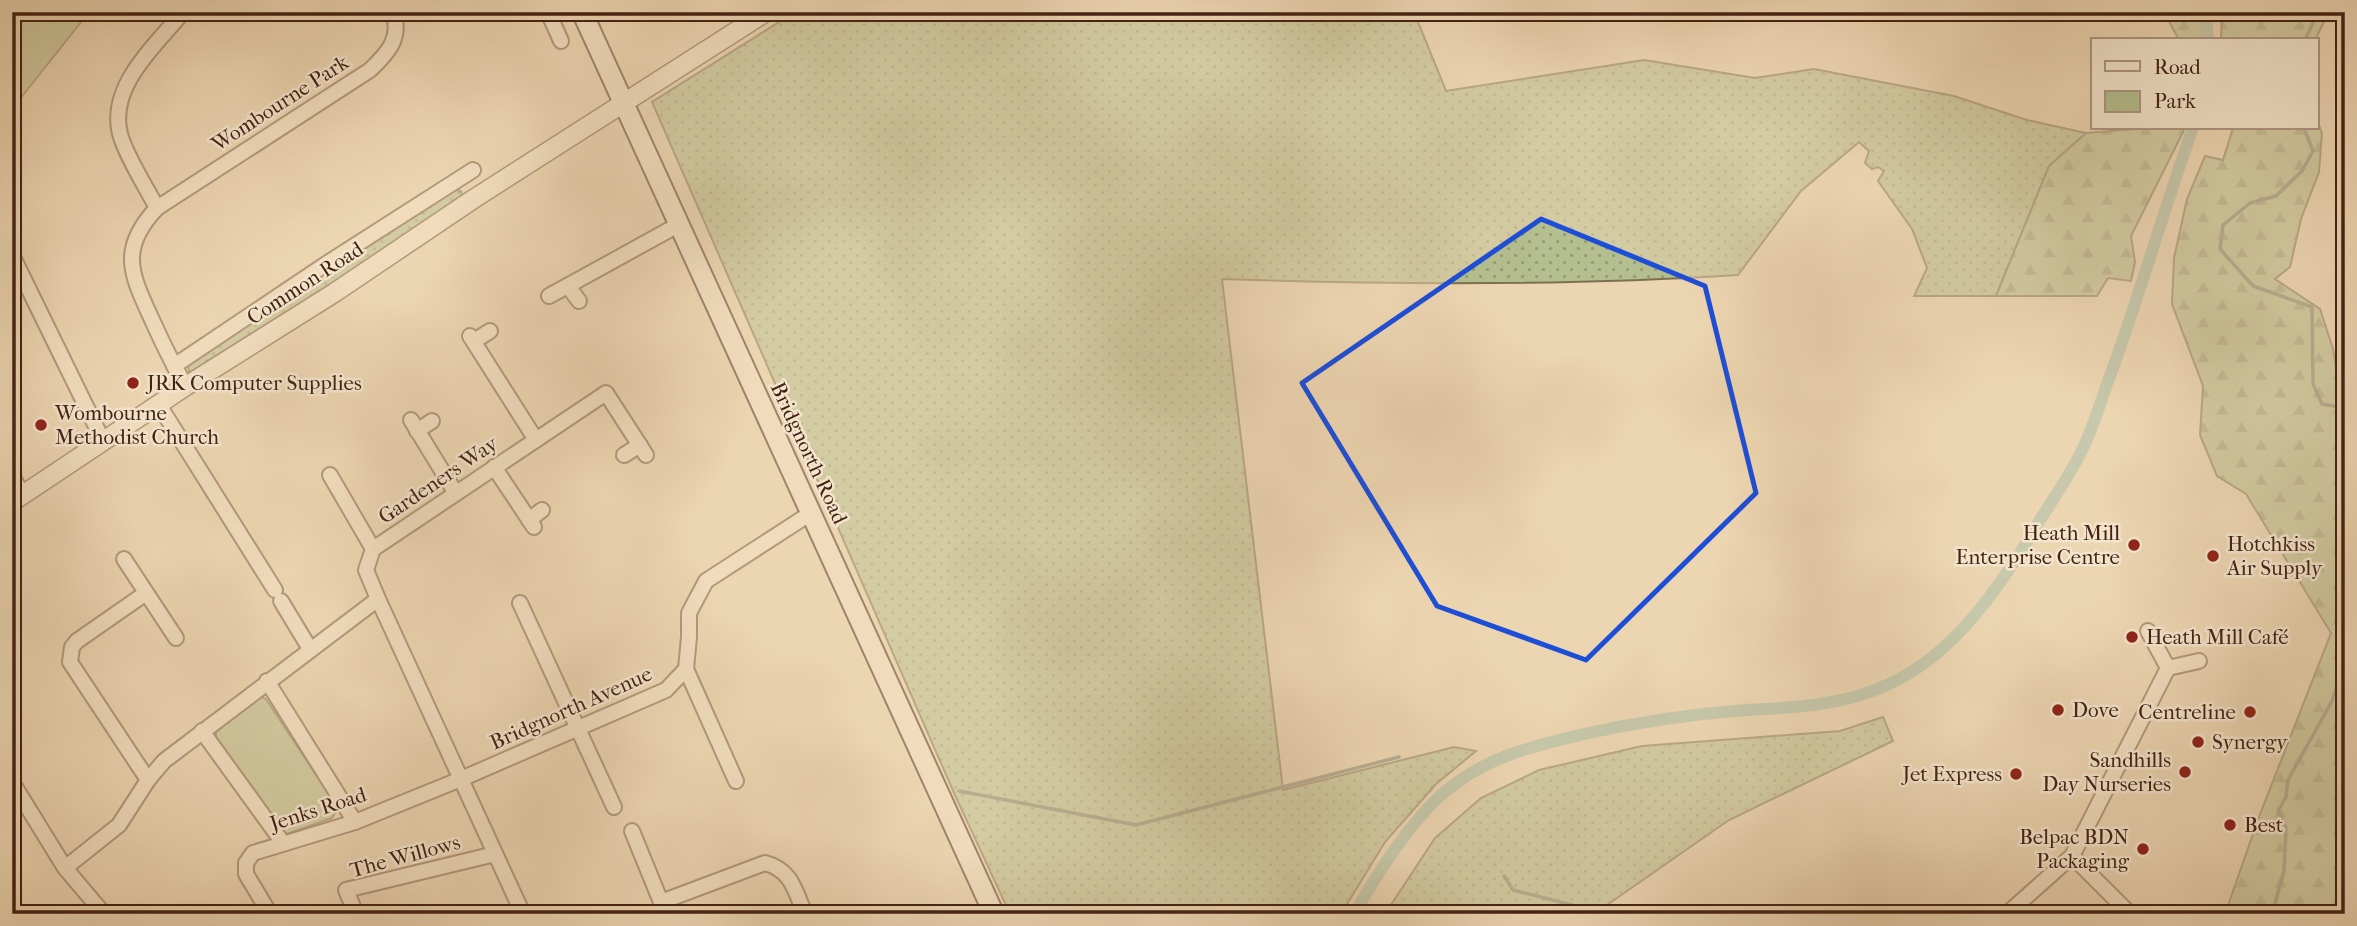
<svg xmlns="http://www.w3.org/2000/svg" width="2357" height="926" viewBox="0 0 2357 926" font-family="'IM FELL French Canon',serif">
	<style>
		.grass { fill: url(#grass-dots); stroke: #7c7051; stroke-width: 2 }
		.forest { fill: url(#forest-firs); stroke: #7c7051; stroke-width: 2 }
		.park { fill: #b4be8e; stroke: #7c7051; stroke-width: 2 }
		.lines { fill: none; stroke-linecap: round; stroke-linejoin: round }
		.stream { stroke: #787d6c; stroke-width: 3.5 }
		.canal { stroke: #9ab9a6; stroke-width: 12 }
		.minor-casing { stroke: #6e4f3b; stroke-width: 18 }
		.tertiary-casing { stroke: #6e4f3b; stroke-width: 21 }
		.secondary-casing { stroke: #442214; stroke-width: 23 }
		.minor { stroke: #f3e4cc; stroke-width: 14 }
		.tertiary { stroke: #f3e4cc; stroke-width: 18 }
		.secondary { stroke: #f3e4cc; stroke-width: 19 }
		.marked { fill: none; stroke: #1d4ed8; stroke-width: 5; stroke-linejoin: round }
		.poi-dot { fill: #8f2418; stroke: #f3e4cc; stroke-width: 2.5 }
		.labels { text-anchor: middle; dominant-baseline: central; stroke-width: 5; stroke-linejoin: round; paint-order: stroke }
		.street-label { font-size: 21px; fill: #442214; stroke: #f3e4cc }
		.poi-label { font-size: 21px; fill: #442214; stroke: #f3e4cc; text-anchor: start }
	</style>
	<defs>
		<pattern id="grass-dots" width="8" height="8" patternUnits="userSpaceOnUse" patternTransform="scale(1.75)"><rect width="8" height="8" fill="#b4be8e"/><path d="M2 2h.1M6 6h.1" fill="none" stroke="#949a73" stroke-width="1.8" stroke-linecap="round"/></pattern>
		<pattern id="forest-firs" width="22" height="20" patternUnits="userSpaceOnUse" patternTransform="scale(1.75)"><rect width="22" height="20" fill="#b4be8e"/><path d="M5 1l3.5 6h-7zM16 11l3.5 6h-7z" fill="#949a73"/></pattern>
	</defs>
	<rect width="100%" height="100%" fill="#ecd5b1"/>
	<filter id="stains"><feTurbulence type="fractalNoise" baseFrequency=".00286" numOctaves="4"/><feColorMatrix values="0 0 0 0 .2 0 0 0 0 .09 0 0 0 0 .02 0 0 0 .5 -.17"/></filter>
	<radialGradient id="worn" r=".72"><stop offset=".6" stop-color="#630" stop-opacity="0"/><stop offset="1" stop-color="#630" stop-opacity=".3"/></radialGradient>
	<g class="grass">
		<path d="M795,12H1414L1446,91L1644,60L1755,78L1814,69L1954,96L2027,120L2086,133L2049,166L1996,296H1914L1927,268L1912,229L1878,181L1884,171L1878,167L1872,169L1865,163L1869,151L1859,142L1801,191L1738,275C1566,286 1393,285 1222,279L1283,790L1454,747L1476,751L1436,784L1385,842L1341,914H1010L954,793L652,102Z"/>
		<polygon points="455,189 461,191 463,199 194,373 189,371 188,365 322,273"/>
		<polygon points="1883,717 1893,741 1729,820 1594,914 1385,914 1435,838 1481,798 1539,770 1642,746 1840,731"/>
	</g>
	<g class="forest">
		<polygon points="2164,12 2203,12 2204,40 2179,40"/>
		<polygon points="2222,12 2329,12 2315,40 2221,40"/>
		<polygon points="2317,121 2322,133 2319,172 2301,219 2290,267 2275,279 2320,309 2333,349 2339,385 2345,387 2345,914 2225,914 2259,817 2331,633 2246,494 2217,476 2200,435 2203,386 2172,304 2174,258 2187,199 2205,156 2223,160 2233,128 2317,128"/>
		<polygon points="2150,128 2185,128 2131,236 2135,262 2131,281 2108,278 2097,296 1996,296 2049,166 2086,133"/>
	</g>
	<g class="park">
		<polygon points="12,12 89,12 12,109"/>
		<polygon points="259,696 266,699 338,808 332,818 284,835 216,739 216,732"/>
	</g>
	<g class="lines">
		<g class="stream">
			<polyline points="2305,40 2318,12"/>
			<polyline points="2304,128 2313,151 2302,171 2276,196 2250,203 2223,225 2220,249 2253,286 2312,307 2313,384 2322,404 2345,408"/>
			<polyline points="959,791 1136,825 1399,757"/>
			<polyline points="1504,876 1513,890 1572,905"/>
			<polyline points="2272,914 2284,871 2286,828 2278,811 2286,797 2288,780 2332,701 2345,662"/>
		</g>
		<g class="canal">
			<polyline points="2206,12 2208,40"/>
			<path d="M1354,914C1378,873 1405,829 1440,796C1484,757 1529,747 1584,734C1638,722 1692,714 1747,710C1823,706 1882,702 1942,649C1980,615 2010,571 2035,528C2050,503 2068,479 2081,452C2092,431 2098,409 2106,387C2138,302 2162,214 2193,128"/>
		</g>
		<defs>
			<g id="minor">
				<polyline points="548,12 561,41"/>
				<path d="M157,208C146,187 126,156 120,134C108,86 155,46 183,12"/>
				<polyline points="12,255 103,441"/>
				<polyline points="568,286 579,301"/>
				<polyline points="549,296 678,225"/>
				<polyline points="470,336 536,440"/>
				<polyline points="474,341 490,331"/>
				<polyline points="174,366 326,264 473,170"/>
				<path d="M186,386C173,366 163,344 153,322C132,276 117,250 157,208L370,70C388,53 402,38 393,12"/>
				<polyline points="159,405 275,590"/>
				<polyline points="411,420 455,492"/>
				<polyline points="417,431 432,421"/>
				<polyline points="624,455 640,445"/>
				<polyline points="494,467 534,527"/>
				<polyline points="330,475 373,549"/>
				<polyline points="12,476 23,495"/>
				<polyline points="529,520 542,510"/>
				<polyline points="124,559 176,638"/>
				<polyline points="146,593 77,641 72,647 70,662 148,780"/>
				<polyline points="378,599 523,914"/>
				<polyline points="281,601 310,649"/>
				<polyline points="520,603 614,807"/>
				<polyline points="2148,631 2168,668 2199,661"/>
				<polyline points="686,669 736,781"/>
				<polyline points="267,681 355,822"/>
				<polyline points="202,731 283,843"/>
				<polyline points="12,782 65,868 104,914"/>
				<polyline points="632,831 661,902"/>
				<polyline points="2072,856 2130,914"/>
				<polyline points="65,868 119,825 148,780 164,761 378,599 366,570 373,549 606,393 646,455"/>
				<polyline points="270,914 246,874 246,863 253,853 355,822 461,779 666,690 686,669 689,637 689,613 706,581 811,513"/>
				<polyline points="356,914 346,890 495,854"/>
				<path d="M667,914L661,902L765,863C792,870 795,891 805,914"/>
				<polyline points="2007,914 2072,856 2168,668"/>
			</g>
			<polyline id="tertiary" points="12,502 186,386 334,293 475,198 766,12"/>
			<polyline id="secondary" points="582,12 994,914"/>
		</defs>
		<use href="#minor" class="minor-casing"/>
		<use href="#tertiary" class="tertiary-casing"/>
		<use href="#secondary" class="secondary-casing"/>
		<use href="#minor" class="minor"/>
		<use href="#tertiary" class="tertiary"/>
		<use href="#secondary" class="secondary"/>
	</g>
	<path d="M0 0H2357V926H0ZM1541,219L1705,286L1756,493L1586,660L1437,606L1302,383Z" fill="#ecd5b1" fill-opacity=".55" fill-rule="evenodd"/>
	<path class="marked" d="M1541,219L1705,286L1756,493L1586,660L1437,606L1302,383Z"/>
	<g class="poi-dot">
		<circle cx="133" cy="383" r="7"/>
		<circle cx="41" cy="425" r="7"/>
		<circle cx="2134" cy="545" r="7"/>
		<circle cx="2213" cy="556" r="7"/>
		<circle cx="2132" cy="637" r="7"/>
		<circle cx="2058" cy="710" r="7"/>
		<circle cx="2250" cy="712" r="7"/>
		<circle cx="2198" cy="742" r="7"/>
		<circle cx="2185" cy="772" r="7"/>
		<circle cx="2016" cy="774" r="7"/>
		<circle cx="2230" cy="825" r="7"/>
		<circle cx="2143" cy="849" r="7"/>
	</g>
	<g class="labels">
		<g class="street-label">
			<text transform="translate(280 103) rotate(-33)">Wombourne Park</text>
			<text transform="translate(305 283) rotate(-33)">Common Road</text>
			<text transform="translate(809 453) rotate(65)">Bridgnorth Road</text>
			<text transform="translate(438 480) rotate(-34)">Gardeners Way</text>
			<text transform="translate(571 708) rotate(-24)">Bridgnorth Avenue</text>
			<text transform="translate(318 809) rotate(-18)">Jenks Road</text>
			<text transform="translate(405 856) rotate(-15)">The Willows</text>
		</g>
		<g class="poi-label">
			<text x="147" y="383">JRK Computer Supplies</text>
			<text x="55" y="413">Wombourne<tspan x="55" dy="24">Methodist Church</tspan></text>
			<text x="2120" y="533" text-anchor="end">Heath Mill<tspan x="2120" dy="24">Enterprise Centre</tspan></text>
			<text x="2227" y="544">Hotchkiss<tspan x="2227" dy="24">Air Supply</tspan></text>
			<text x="2146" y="637">Heath Mill Café</text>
			<text x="2072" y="710">Dove</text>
			<text x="2236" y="712" text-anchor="end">Centreline</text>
			<text x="2212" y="742">Synergy</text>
			<text x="2171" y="760" text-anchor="end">Sandhills<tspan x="2171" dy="24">Day Nurseries</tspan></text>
			<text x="2002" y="774" text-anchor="end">Jet Express</text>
			<text x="2244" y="825">Best</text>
			<text x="2129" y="837" text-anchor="end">Belpac BDN<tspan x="2129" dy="24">Packaging</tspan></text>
		</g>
	</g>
	<rect width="2357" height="926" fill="none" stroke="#ecd5b1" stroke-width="42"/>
	<rect x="14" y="14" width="2329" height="898" fill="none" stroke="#442214" stroke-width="3.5"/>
	<rect x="21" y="21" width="2315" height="884" fill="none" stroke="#442214" stroke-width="2"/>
	<rect x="2091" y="38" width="228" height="91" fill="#f3e4cc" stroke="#ad9682" stroke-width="2"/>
	<rect x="2105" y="61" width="35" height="10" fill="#f3e4cc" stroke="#ad9682" stroke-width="2"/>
	<text x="2154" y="74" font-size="21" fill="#442214">Road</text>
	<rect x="2105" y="91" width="35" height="21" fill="#b4be8e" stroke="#ad9682" stroke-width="2"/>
	<text x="2154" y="108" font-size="21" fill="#442214">Park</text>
	<rect width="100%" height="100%" filter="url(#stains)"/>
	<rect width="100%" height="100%" fill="url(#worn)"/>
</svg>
